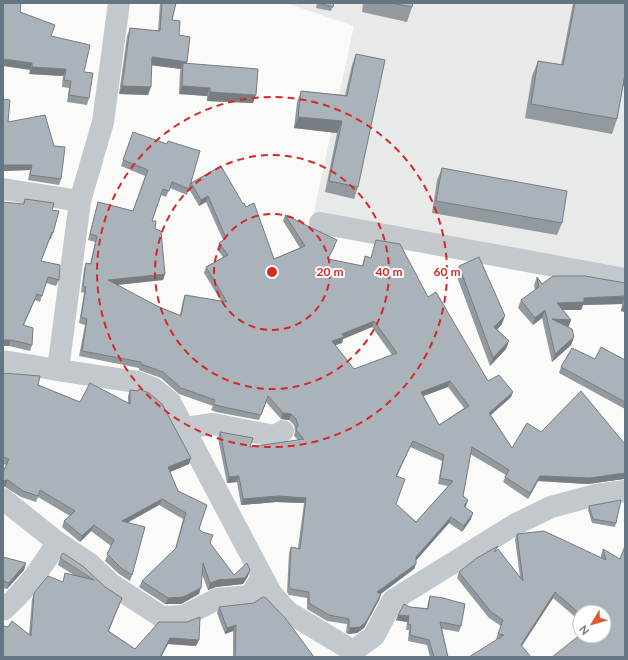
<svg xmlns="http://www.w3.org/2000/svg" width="628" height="660" viewBox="0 0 628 660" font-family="Lato,sans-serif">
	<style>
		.built { fill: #e8e9e9 }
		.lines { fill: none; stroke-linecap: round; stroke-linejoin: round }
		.minor { stroke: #c3c8cc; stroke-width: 22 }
		.wall { fill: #929a9f; fill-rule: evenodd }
		.shaded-wall { fill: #777d82 }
		.building { fill: #aab3b9; stroke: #777d82; fill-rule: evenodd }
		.ring { fill: none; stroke: #d62828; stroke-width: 2; stroke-dasharray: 7 5 }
		.centre { fill: #d62828; stroke: #fff; stroke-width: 2 }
		.ring-label { font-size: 12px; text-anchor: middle; font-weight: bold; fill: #d62828; stroke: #fff; stroke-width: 4; stroke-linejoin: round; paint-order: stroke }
	</style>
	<rect width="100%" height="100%" fill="#fafaf8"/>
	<polygon class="built" points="286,3 625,3 625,277 313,216 354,26"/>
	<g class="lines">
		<g class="minor">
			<polyline points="3,189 80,201"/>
			<polyline points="320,223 625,279"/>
			<polyline points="3,361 58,370 80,201 103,122 119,3"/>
			<polyline points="58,370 137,382 153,388 170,402 271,593 288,612 353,651 354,657"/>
			<polyline points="185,428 213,424 274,436 283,431"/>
			<polyline points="3,499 57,542 90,564 111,584 162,617 184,616 217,599 250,596 262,577"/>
			<path d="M3,610C26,590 42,568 57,542"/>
			<polyline points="353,651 374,636 393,600 514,525 551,507 596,495 625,491"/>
		</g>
	</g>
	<g class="wall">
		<polygon points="160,3 176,3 172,20 179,35 187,62 186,63 253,103 207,101 207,96 179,94 180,71 181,69 152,65 148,95 119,94 127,36 130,28 158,31"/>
		<polygon points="317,3 334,3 331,11 316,8"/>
		<polygon points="363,3 413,3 412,7 407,22 362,12"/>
		<polygon points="573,3 625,3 625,87 623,86 617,119 612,134 525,118 532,76 538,61 561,65"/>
		<polygon points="20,12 51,36 84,72 89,98 87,105 67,102 69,88 62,87 63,76 29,74 30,70"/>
		<polygon points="356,54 358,187 354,199 325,192 337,133 294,128 297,102 301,91 345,95 352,65"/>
		<polygon points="3,99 8,122 61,179 59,185 28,180 30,170 3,171"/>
		<path d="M133,132L189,189L191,183L221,166L274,259L300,248L283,221L285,215L335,246L328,259L362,266L365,256L428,297L488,381L511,397L491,415L512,448L541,432L625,444V477L624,479L588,484L538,481L528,499L503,482L506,475L470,454L463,496L466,506L465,507L471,519L462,532L449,523L416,560L414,569L381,594L379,600L364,628L357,633L348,634L346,633L347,624L327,621L307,609V598L289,595L287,592L289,553L291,547L298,548L304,503L276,502L241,505L237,482L227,483L218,438L220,432L250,447L298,440L294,436L295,431L294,425L289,420L281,419L266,402L259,420L216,412L211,410L213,406L179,394L161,378L139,370V368L79,356L85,325L79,323L84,293L81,292L84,269L86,263L90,264L95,242L88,240L98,202L133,211L145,176L121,166ZM170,188L187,195L189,189L199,206L206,202L223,240L219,243L217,249L223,257L206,267L204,273L221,301L185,295L183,300L180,315L157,306L117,285L163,280L165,274L155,229L152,221L161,195L166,197ZM372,327L392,355L354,369L335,345L342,343L343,339ZM448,387L464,408L439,425L423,396ZM410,447L442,461L438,484L448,486L416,522L396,504L397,476Z"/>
		<polygon points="442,168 562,223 557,235 432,213 437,180"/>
		<polygon points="25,199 52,210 53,233 51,239 50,239 41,261 59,280 56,286 46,283 40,302 35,300 24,325 32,345 30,351 9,346 23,204"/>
		<polygon points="459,266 502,324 497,329 509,341 506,349 490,366 456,274"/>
		<polygon points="537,277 542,284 625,283 625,312 621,311 622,304 583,305 581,310 563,310 571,320 568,327 574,337 571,345 552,362 542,318 533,325 518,308 521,300 535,290 534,285"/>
		<polygon points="595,359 625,360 625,409 559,373 561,367"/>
		<polygon points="3,373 38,385 80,402 128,403 128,396 130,390 138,391 139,389 191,458 189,464 170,472 178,491 199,529 234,575 248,576 243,584 216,587 208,590 202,574 199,594 181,604 165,604 139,587 142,581 175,549 183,519 159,505 128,522 132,575 130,581 119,574 105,561 111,546 91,531 80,542 62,527 64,521 70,516 38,497 36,502 21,497 5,487 6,465 3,464"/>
		<polygon points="589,506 616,523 615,527 592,523 588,510"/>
		<polygon points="517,534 601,558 601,555 603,549 620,559 604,636 580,612 580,621 553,598 522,646 496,639 501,626 489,618 457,578 459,572 496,551 520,577 515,539"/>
		<polygon points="3,557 26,563 24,570 7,589 3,588"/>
		<polygon points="60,558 122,598 109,631 135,649 159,622 196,646 168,644 161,657 3,657 29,635 32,599 34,593 63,582 65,573 74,575 58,565"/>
		<polygon points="430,596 461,626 459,632 442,629 448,657 430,657 427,645 408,641 409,630 406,630 407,622 396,620 410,607 427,608 428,602"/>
		<polygon points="219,607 314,657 233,657 233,631 225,634 217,613"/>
	</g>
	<g class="shaded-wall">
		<polygon points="152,57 187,62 184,69 183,63 181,69 149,65"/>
		<polygon points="3,59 32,63 30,70 3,66"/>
		<polygon points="32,67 66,69 63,76 29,74"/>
		<polygon points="122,86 151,87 148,95 119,94"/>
		<polygon points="182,86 210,88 207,96 179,94"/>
		<polygon points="210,92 256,95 253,103 207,101"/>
		<polygon points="298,117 342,121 337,133 294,128"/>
		<polygon points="3,165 32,165 30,170 3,171"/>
		<polygon points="208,196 206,202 199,206 201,200"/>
		<polygon points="165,274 163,280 106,286 108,280"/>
		<polygon points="625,296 622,304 583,305 581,310 554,310 557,303 584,298"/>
		<polygon points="624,304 625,304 625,312 621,311"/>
		<polygon points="545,310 542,318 533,325 535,318"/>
		<polygon points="505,316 502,324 492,335 494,327"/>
		<polygon points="552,319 571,320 568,328"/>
		<polygon points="374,321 372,327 343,339 342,343 330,347 332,341 342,334"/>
		<polygon points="574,337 571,345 552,362 555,354"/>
		<polygon points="3,340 11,340 9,346 3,346"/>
		<polygon points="509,341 506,349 490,366 493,358"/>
		<polygon points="450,381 448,387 418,398 421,392"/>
		<polygon points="513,392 511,397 487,418 489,413"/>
		<polygon points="283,413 291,414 289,420 281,419"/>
		<polygon points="413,441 410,447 394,482 396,476"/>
		<polygon points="191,458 189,464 165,474 168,467"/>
		<polygon points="625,473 624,479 588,484 538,481 528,499 530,493 540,476"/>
		<polygon points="239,476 237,482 227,483 229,477"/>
		<polygon points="8,480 5,487 3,487 3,481"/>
		<polygon points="278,496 306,498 304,503 276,502 241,505 243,499"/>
		<polygon points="162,499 159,505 120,527 122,521"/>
		<polygon points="468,500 466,506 462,512 464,506"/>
		<polygon points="473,513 471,519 462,532 464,526"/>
		<polygon points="451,517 449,523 414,563 416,557"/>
		<polygon points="94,525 91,531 80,542 82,536"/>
		<polygon points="26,563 24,570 7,589 9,583"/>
		<polygon points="416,564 414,569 375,598 377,592"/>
		<polygon points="250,570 248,576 243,584 216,587 208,590 210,583"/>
		<polygon points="201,588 199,594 181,604 165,604 168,598"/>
		<polygon points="555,592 553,598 519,650 521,645"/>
		<polygon points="381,594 379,600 364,628 357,633 348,634 350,628"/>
		<polygon points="398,615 409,616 407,622 396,620"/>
		<polygon points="236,625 233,631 225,634 227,628"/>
		<polygon points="170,638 199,640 196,646 168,644 161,657 160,657"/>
	</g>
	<g class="building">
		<polygon points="3,3 21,3 20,12 55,25 51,36 90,45 84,72 93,73 89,98 69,95 71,81 64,80 66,69 32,67 32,63 3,59"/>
		<polygon points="162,3 176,3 172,20 180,21 179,35 190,37 187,62 152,57 151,87 122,86 130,28 160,31"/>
		<polygon points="318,3 334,3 333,7"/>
		<polygon points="392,3 413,3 412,7"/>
		<polygon points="575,3 625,3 625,74 617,119 531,104 538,61 563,65"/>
		<polygon points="356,54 385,60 358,187 329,181 342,121 298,117 301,91 347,96"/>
		<polygon points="183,63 258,69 256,95 210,92 210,88 182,86"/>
		<polygon points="3,99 10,100 8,122 45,115 54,146 65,147 61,179 30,175 32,165 3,165"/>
		<path d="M133,132L167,144L168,141L200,151L189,189L172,182L169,191L163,189L152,221H156L155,229L161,231L165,274L108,280L157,306L181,316L185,295L227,302L206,267L228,255L219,243L226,238L208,196L201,200L191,183L221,166L243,204L244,203L246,207L254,203L274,259L305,246L285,215L337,240L328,259L363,266L365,256L371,258L376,240L400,244L428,297L436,292L488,381L499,375L513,392L489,413L512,448L527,423L541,432L581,391L625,444V473L590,478L540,476L530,493L505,477L509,470L472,447L463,496L468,500L464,506L473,513L464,526L451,517L416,557V564L377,592L381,594L366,622L360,627L350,628L349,627V619L329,615L309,603V592L291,589L289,587L291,547L300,549L306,498L278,496L243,499L239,476L229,477L220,432L253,438L250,447L304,439L296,430L298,425L296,419L291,414L283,413L268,396L261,415L219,406L213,404L215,400L181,388L163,372L141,364V362L82,351L87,319L81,317L86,287L83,286L86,263L91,264L97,236L90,234L98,202L133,211L148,170L123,160ZM374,321L397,353L354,369L332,341L344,337L342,334ZM450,381L469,406L439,425L421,392ZM413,441L444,455L440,478L453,481L416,522L396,504L405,479L396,476Z"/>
		<polygon points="442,168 567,191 562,223 436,201"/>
		<polygon points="25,199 54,203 52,210 59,211 53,233 52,232 41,261 60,265 59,280 48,277 42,296 37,294 23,325 33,328 32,345 11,340 3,340 3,202 24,204"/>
		<polygon points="479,257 505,316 494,327 509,341 493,358 459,266"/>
		<polygon points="553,276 585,276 625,283 625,304 624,304 625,296 584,298 584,302 557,303 571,320 552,319 572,329 574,337 555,354 545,310 535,318 521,300 539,287 537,277 542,284"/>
		<polygon points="601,347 625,360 625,402 561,367 572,348 595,359"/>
		<polygon points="3,373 40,376 38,385 80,402 90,383 130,404 130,390 138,391 139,389 149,393 162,404 191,458 168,467 178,491 207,505 199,529 202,532 213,535 210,543 234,575 247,563 250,570 245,578 218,580 210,583 203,563 201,588 183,597 168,598 142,581 176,548 186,513 162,499 122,521 145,527 132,575 121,568 107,554 114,540 94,525 82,536 64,521 75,511 40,490 38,496 23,491 8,480 3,481 3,472 9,459 3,457"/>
		<polygon points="621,500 616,523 593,519 589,506"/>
		<polygon points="544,531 606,560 603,549 620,559 625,546 625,657 552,657 580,635 580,636 604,636 604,612 580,612 580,614 555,592 521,645 531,657 469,657 504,635 498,634 503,620 491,612 459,572 477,558 498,546 494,552 498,549 523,581 517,534"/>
		<polygon points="63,553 84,567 105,587 122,598 108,631 135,649 159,622 187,622 200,617 199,640 170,638 160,657 3,657 3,626 8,627 12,621 31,636 34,593 48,576 63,582 65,573 94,580 60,558"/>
		<polygon points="3,557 26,563 9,583 3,581"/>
		<polygon points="430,596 443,598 465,604 461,626 440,622 448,657 434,657 429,640 410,635 411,625 408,624 409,616 398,615 404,604 410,607 428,609"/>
		<polygon points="263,597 266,598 286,619 314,657 235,657 236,625 227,628 219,607 254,603"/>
	</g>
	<g class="ring">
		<circle cx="272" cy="272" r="58"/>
		<circle cx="272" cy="272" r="117"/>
		<circle cx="272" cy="272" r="175"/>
	</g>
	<circle cx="272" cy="272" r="6" class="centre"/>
	<g class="ring-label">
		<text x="330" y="276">20 m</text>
		<text x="389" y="276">40 m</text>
		<text x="447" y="276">60 m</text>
	</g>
	<rect width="628" height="660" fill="none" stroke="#657683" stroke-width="8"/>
	<g transform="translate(592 624) rotate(232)"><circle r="19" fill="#ffffff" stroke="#c1c8cd"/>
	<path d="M0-3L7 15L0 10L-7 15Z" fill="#e4572e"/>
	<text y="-6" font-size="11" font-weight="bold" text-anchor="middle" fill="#657683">N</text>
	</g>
</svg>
